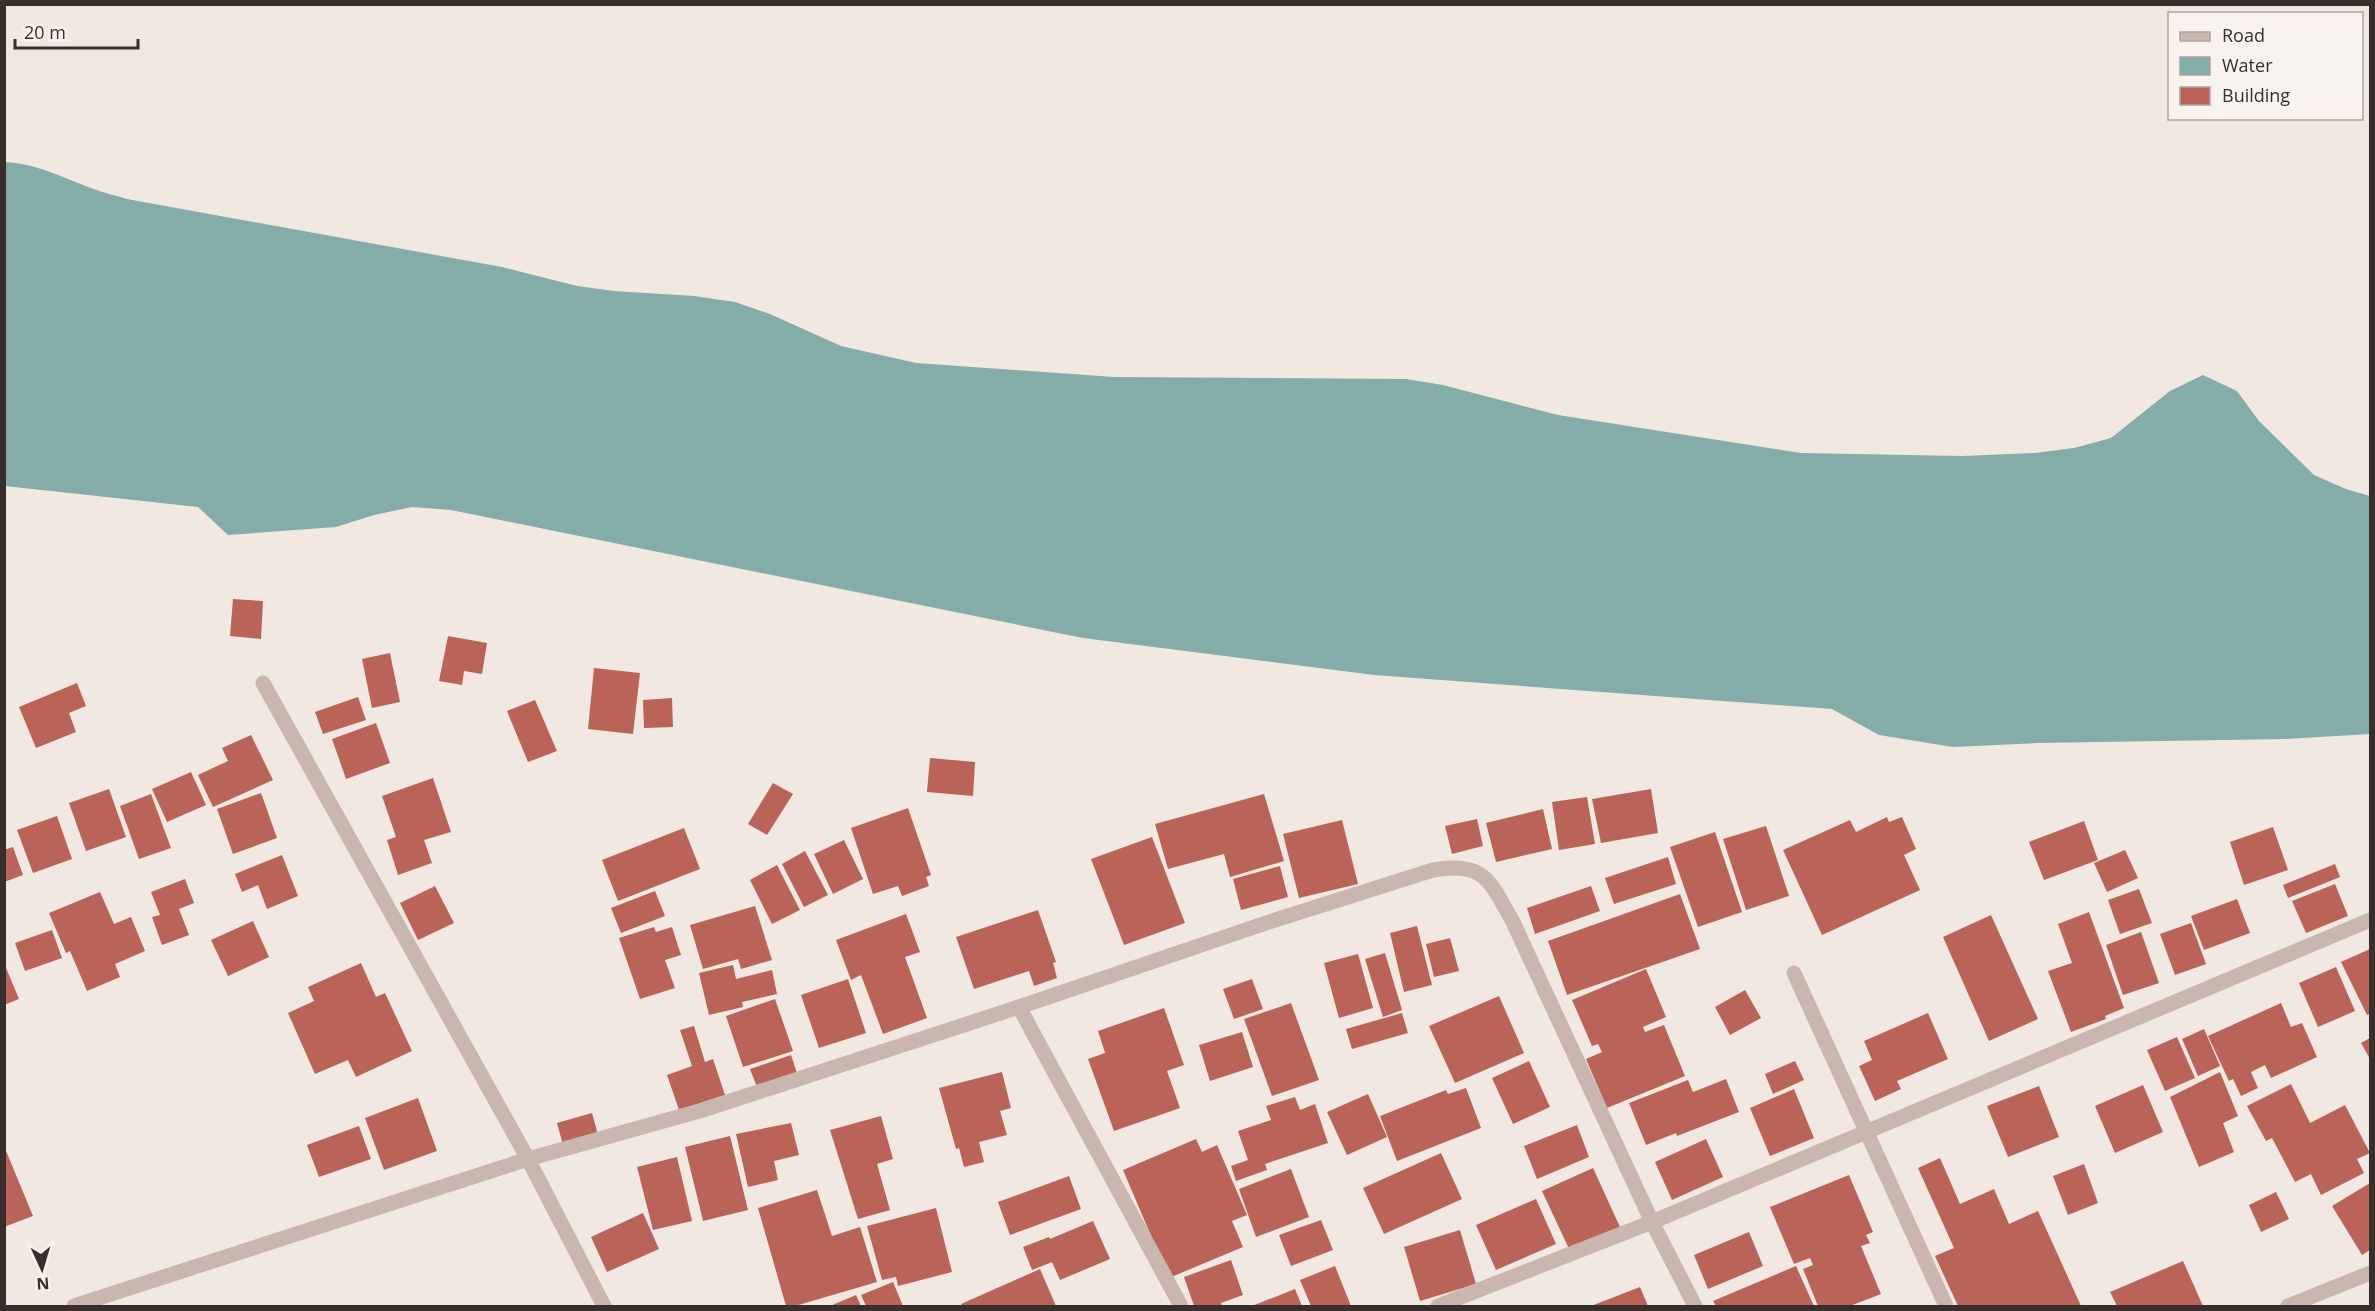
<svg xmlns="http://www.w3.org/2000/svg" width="2375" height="1311" viewBox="0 0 2375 1311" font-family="'Open Sans',sans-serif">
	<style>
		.water { fill: #84aca8 }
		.building { fill: #b96359 }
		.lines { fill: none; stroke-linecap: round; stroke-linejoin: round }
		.minor { stroke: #c9b7af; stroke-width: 15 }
	</style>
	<rect width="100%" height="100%" fill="#f1e8e2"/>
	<path class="water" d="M5,162C38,164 61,177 91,188C103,193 115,195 127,199L502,267L577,286L614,291L694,296L735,302L770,314L841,346L916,363L1114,377L1406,379L1443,385L1558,415L1801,453L1962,456L2035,453L2074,448L2111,438L2170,391L2203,375L2237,391L2259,421L2314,475L2346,489L2370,496V734L2286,739L2037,743L1953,747L1879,735L1832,709L1374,675L1083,638L451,510L412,507L374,515L336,527L228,535L198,507L5,486Z"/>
	<g class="building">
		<polygon points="233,599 263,601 261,639 230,636"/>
		<polygon points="448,636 487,643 482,674 464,671 462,685 439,681"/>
		<polygon points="390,653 400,702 372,708 362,659"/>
		<polygon points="594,668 640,673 633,734 588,729"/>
		<polygon points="77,683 86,706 69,713 76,732 36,748 19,707"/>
		<polygon points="358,697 366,720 323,734 315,712"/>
		<polygon points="672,698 673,727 644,728 643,700"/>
		<polygon points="535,700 557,751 528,762 507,711"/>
		<polygon points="376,723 390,763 346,779 332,739"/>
		<polygon points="251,735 273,780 213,807 198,775 228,761 222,748"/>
		<polygon points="930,758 975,762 973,796 927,792"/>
		<polygon points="191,772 206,805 167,822 152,789"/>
		<polygon points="433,778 451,832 424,840 432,863 398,875 387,840 396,837 382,796"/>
		<polygon points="773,783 793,794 767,835 748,824"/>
		<polygon points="109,789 126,837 86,851 69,803"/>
		<polygon points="1651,789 1658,833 1601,843 1592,799"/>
		<polygon points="261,793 277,838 233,854 217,809"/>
		<polygon points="151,794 171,848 139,859 120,806"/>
		<polygon points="1264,794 1284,861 1230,877 1224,854 1168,869 1155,824"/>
		<polygon points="1587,797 1595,844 1559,850 1552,802"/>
		<polygon points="908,808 931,875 926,877 929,886 902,896 898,886 873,894 851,828"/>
		<polygon points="1543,809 1552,849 1496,862 1486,823"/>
		<polygon points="57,816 72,859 33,873 17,830"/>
		<polygon points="1887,817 1889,822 1902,817 1916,849 1904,855 1920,890 1822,935 1783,850 1850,820 1856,832"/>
		<polygon points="1477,819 1483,846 1452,854 1445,826"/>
		<polygon points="1342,820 1358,884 1299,898 1283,834"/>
		<polygon points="2084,821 2098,860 2044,880 2029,842"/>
		<polygon points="1766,826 1789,896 1746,910 1723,839"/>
		<polygon points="2273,827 2288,870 2244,885 2230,842"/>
		<polygon points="684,828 700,869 618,901 602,860"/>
		<polygon points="1715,832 1742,912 1698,927 1670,847"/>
		<polygon points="1152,837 1185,923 1124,945 1091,859"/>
		<polygon points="844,840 863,879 833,894 814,854"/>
		<polygon points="13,847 23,875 4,882 4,850"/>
		<polygon points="2125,850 2138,878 2107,892 2094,863"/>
		<polygon points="805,851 828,895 804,907 782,864"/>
		<polygon points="282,855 298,896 267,909 258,885 242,892 235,874"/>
		<polygon points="1668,857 1676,884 1614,904 1605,878"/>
		<polygon points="2335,864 2340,877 2288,898 2283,885"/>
		<polygon points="777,865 800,910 772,924 750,880"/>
		<polygon points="1280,866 1288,897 1241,910 1233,879"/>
		<polygon points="185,879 194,903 179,909 189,935 162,945 152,917 160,915 151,892"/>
		<polygon points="2335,884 2348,916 2306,933 2292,901"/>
		<polygon points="435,886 454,923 418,940 400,903"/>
		<polygon points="1591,886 1600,911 1535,934 1527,908"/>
		<polygon points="2139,889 2152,923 2120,934 2108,900"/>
		<polygon points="655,891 665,916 621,933 611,908"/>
		<polygon points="100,892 114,924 131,917 145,951 115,964 120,977 87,991 70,951 66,953 49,913"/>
		<polygon points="1680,894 1700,949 1567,995 1548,941"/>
		<polygon points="2237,899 2250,933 2204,950 2191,916"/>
		<polygon points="755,906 772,960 741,969 738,959 703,969 690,925"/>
		<polygon points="1038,910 1056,962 1053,963 1057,978 1034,986 1029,971 974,989 956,937"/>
		<polygon points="2089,912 2124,1008 2105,1016 2106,1019 2071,1032 2048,971 2072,963 2058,924"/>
		<polygon points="906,914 920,952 905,957 927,1018 883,1034 861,975 851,980 836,940"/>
		<polygon points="1991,915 2038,1019 1989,1041 1943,937"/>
		<polygon points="253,921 269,957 228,976 211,940"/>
		<polygon points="2191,923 2206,964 2175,975 2160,934"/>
		<polygon points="1417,926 1432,985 1404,992 1390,933"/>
		<polygon points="654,927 656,932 672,927 681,955 665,960 675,988 640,999 619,938"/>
		<polygon points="52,930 62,958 25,971 15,943"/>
		<polygon points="2141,932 2159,983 2123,995 2106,945"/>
		<polygon points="1450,938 1459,971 1434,977 1426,944"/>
		<polygon points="2370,949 2370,1014 2367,1015 2341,962"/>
		<polygon points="1385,953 1402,1010 1383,1017 1365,959"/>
		<polygon points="1358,954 1373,1008 1339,1018 1324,963"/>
		<polygon points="4,963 19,999 4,1005"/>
		<polygon points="361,963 376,997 385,993 412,1051 356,1077 348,1060 315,1074 288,1013 314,1001 308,987"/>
		<polygon points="733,965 736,979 772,970 777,994 742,1002 743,1007 709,1015 699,973"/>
		<polygon points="2336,967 2355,1011 2318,1027 2299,983"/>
		<polygon points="1646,969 1666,1017 1643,1027 1645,1032 1664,1025 1685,1076 1607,1108 1586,1059 1602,1052 1598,1044 1592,1046 1572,1000"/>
		<polygon points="848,979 866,1033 819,1048 801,995"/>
		<polygon points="1252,979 1263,1009 1234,1019 1223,989"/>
		<polygon points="1745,990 1761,1018 1730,1035 1715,1007"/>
		<polygon points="1499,996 1524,1053 1455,1083 1429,1026"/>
		<polygon points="775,999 793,1051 743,1067 726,1016"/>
		<polygon points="1291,1003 1319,1080 1272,1096 1244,1019"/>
		<polygon points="2281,1003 2291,1027 2302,1023 2317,1057 2271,1078 2265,1065 2251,1072 2258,1088 2241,1096 2233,1079 2229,1081 2208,1036"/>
		<polygon points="1164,1008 1184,1065 1167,1071 1180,1108 1114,1131 1088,1059 1105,1053 1098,1031"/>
		<polygon points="1402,1013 1408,1033 1352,1049 1346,1029"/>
		<polygon points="1928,1013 1948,1059 1897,1081 1901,1089 1875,1101 1859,1066 1872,1060 1864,1041"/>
		<polygon points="694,1026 705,1062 713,1059 725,1095 679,1110 667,1075 692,1066 680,1030"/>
		<polygon points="2204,1029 2220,1066 2198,1076 2182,1039"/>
		<polygon points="1242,1032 1253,1067 1210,1081 1199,1045"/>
		<polygon points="2177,1037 2195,1078 2165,1091 2147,1050"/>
		<polygon points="2370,1038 2370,1059 2361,1043"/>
		<polygon points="791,1055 798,1076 758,1090 750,1069"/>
		<polygon points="1529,1061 1550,1107 1513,1124 1492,1078"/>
		<polygon points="1795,1061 1804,1080 1773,1094 1765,1074"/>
		<polygon points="1002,1072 1011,1108 1000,1111 1007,1135 979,1142 984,1162 964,1167 959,1148 956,1149 939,1088"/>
		<polygon points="2220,1072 2238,1116 2223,1123 2234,1152 2199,1167 2170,1097"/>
		<polygon points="1726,1079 1739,1112 1677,1136 1676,1133 1646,1145 1629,1103 1688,1080 1693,1092"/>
		<polygon points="2291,1084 2310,1123 2345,1105 2370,1153 2357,1159 2364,1173 2321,1195 2311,1174 2295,1182 2272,1138 2266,1141 2247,1106"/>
		<polygon points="2143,1085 2163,1132 2115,1153 2095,1106"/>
		<polygon points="2039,1086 2059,1137 2008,1157 1987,1106"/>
		<polygon points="1466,1088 1481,1128 1397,1161 1380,1116 1446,1090 1448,1094"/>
		<polygon points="1794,1089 1814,1138 1770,1156 1750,1108"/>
		<polygon points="1368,1094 1387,1137 1347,1155 1327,1112"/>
		<polygon points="1295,1097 1300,1110 1315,1104 1328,1143 1265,1164 1267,1170 1236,1181 1231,1166 1248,1160 1238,1131 1271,1120 1266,1106"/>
		<polygon points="418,1098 437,1151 384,1170 365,1118"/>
		<polygon points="592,1113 598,1135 563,1145 557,1123"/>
		<polygon points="881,1116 893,1159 877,1164 890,1210 858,1219 830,1130"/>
		<polygon points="791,1123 799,1155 774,1161 778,1180 748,1187 736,1134"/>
		<polygon points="1577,1125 1589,1157 1537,1179 1524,1146"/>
		<polygon points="359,1126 371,1159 319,1177 307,1145"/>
		<polygon points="730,1136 748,1210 703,1221 685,1147"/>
		<polygon points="1196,1139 1202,1152 1217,1145 1247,1215 1232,1221 1243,1247 1169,1278 1123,1170"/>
		<polygon points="1706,1139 1723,1177 1672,1200 1655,1162"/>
		<polygon points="4,1146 33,1216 4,1227"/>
		<polygon points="1441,1153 1462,1199 1384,1234 1363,1188"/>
		<polygon points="677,1157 692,1221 653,1230 637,1167"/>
		<polygon points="1940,1158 1960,1204 1994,1189 2009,1224 2038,1211 2081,1306 1958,1306 1935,1256 1954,1248 1918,1168"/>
		<polygon points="2084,1164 2098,1203 2068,1215 2053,1176"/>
		<polygon points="1593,1168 1620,1227 1570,1251 1542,1191"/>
		<polygon points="1291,1169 1309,1217 1256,1237 1239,1189"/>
		<polygon points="1849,1175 1873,1232 1866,1235 1870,1243 1861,1246 1881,1294 1850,1306 1818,1306 1803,1269 1813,1265 1810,1258 1794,1264 1770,1207"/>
		<polygon points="1069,1176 1081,1209 1010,1235 998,1202"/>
		<polygon points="2370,1183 2370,1250 2362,1255 2332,1206"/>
		<polygon points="817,1190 832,1236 860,1227 877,1282 795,1306 786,1306 758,1208"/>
		<polygon points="2276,1192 2289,1219 2261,1232 2249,1205"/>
		<polygon points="1536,1199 1556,1244 1496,1270 1476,1225"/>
		<polygon points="936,1208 952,1272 898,1286 896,1277 882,1280 867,1226"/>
		<polygon points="643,1213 659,1249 607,1272 591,1237"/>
		<polygon points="1321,1220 1333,1250 1291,1266 1279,1235"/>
		<polygon points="1093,1221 1110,1259 1060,1280 1052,1262 1032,1270 1023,1247 1049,1237 1050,1239"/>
		<polygon points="1460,1230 1476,1284 1420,1301 1404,1247"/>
		<polygon points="1749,1232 1763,1266 1708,1289 1694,1255"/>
		<polygon points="1231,1260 1243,1295 1221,1303 1222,1306 1194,1306 1184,1277"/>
		<polygon points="2183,1261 2203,1306 2117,1306 2110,1292"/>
		<polygon points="1335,1266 1351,1306 1311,1306 1300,1280"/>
		<polygon points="1796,1266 1814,1306 1716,1306 1713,1301"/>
		<polygon points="1040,1269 1056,1306 962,1306 961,1304"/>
		<polygon points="893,1282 903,1306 866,1306 861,1295"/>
		<polygon points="1640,1287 1648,1306 1591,1306"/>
		<polygon points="1295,1289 1302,1306 1252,1306"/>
		<polygon points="856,1295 861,1306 830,1306"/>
	</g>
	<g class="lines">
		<g class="minor">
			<polyline points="263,683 528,1159 604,1306"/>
			<polyline points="1794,973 1946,1306"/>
			<polyline points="1019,1007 1181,1306"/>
			<path d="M74,1306L528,1159L703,1110L1019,1007L1266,923L1433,870C1486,861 1490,882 1513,922L1652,1222L1695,1306"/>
			<polyline points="1438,1306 1652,1222 2370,920"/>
			<polyline points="2288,1306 2370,1273"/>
		</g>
	</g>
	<rect width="2375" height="1311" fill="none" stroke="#382e2c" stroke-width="12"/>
	<rect x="2168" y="12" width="195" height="108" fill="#f9f3ef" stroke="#aca4a1" stroke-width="1.5"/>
	<rect x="2180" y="32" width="30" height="9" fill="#c9b7af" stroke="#aca4a1" stroke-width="1.5"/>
	<text x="2222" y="42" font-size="18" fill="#382e2c">Road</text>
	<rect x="2180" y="57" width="30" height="18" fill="#84aca8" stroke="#aca4a1" stroke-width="1.5"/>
	<text x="2222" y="72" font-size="18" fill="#382e2c">Water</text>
	<rect x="2180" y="87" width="30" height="18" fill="#b96359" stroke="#aca4a1" stroke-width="1.5"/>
	<text x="2222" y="102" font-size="18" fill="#382e2c">Building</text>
	<g transform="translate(42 1269) rotate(176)" stroke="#f9f3ef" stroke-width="4.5" paint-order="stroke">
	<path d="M0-4.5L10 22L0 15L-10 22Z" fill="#382e2c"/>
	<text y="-9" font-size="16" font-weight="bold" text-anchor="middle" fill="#382e2c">N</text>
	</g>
	<path d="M15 39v9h123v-9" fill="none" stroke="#382e2c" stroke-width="3"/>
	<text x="24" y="39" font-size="18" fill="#382e2c" stroke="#f9f3ef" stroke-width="4.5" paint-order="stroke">20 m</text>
</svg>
